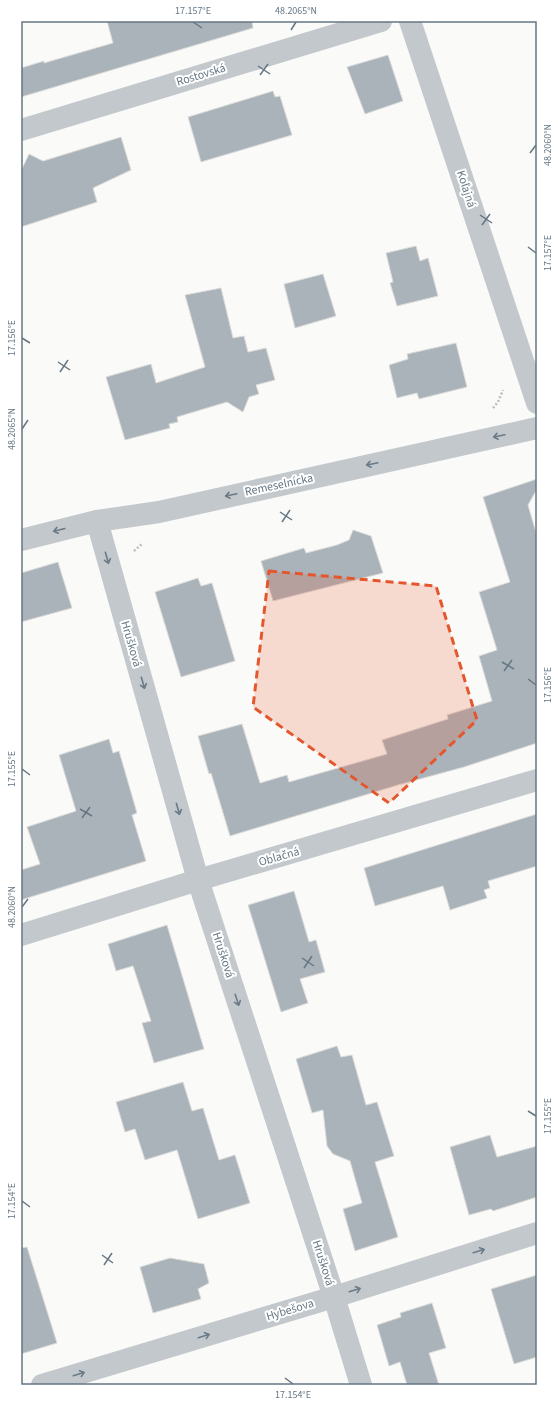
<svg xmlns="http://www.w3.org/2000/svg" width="558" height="1406" viewBox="0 0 558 1406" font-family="'Source Sans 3',sans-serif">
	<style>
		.building { fill: #aab3b9; stroke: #dcdcda }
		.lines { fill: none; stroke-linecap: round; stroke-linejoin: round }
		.path { stroke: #bbbfc2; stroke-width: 2.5; stroke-dasharray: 2 2; stroke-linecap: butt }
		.minor { stroke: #c3c8cc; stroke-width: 22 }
		.oneway { stroke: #6a7a87 }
		.marked { fill: #e4572e; fill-opacity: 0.2; stroke: #e4572e; stroke-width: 3; stroke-dasharray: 8 5; stroke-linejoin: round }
		.ticks { fill: none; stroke: #657683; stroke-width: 1.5 }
		.labels { text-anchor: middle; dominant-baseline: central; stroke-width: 4; stroke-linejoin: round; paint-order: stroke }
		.street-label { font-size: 12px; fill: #657683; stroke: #fff }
		.neatline { fill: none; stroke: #657683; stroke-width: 1.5 }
		.ticks-label { font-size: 10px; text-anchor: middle; fill: #657683 }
	</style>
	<rect width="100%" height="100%" fill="#fafaf8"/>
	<g class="building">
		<polygon points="107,21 252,21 253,28 21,97 21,68 44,61 44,63 113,43"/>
		<polygon points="388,55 403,101 365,114 347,67"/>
		<polygon points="273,91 275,97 280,96 292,135 201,162 188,117"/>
		<polygon points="121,137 131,170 93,188 97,202 21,227 21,171 29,154 43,161"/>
		<polygon points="416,246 420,261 428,258 438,296 397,306 390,283 393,282 386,253"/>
		<polygon points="323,274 336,316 295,328 284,284"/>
		<polygon points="221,288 233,338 244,336 248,352 266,348 275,380 256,385 259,394 249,397 243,412 227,402 177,417 178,422 169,424 170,428 125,440 106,377 151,364 156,383 205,367 185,295"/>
		<polygon points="456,343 467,387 419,399 417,393 397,398 389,365 408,359 407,354"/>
		<polygon points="537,479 537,489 528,505 537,536 537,743 464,767 398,785 230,836 211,773 209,774 198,736 242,724 260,783 287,775 289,782 387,754 382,740 448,719 447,715 492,701 479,656 497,650 479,592 510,582 483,497"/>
		<polygon points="353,530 371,536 383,573 273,601 261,561 304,548 306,553 337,545 349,540"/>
		<polygon points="58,562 72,608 21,622 21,573"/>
		<polygon points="198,578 201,586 212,583 235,661 181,677 155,592"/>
		<polygon points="109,739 113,753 119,751 137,813 132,815 146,861 21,900 21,870 40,864 27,827 76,811 59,755"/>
		<polygon points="537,814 537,866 488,881 490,888 484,890 487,898 450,910 443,886 375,906 364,868"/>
		<polygon points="294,891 309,942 316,940 325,972 300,979 308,1003 281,1012 248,905"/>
		<polygon points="167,925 204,1049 154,1063 142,1023 151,1021 133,966 116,971 108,944"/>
		<polygon points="337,1046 341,1057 352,1055 366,1105 377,1102 394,1156 375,1162 398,1237 355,1251 343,1209 362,1203 350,1161 333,1154 327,1146 323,1110 312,1113 296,1059"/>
		<polygon points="183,1082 192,1111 203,1108 219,1160 235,1155 250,1203 198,1219 177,1150 145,1160 135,1129 125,1132 116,1102"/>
		<polygon points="490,1135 497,1157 537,1146 537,1197 493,1211 491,1209 469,1215 450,1147"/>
		<polygon points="27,1247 57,1343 21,1354 21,1248"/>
		<polygon points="170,1258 204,1264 209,1283 198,1289 201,1299 153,1313 140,1267"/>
		<polygon points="537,1275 537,1357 514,1364 491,1289"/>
		<polygon points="432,1303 446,1348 429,1353 439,1385 407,1385 400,1362 389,1366 377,1325 401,1317 400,1313"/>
	</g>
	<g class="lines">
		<g class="path">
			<polyline points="493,408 498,402 503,390"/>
			<polyline points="134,551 142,544"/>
		</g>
		<g class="minor">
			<polyline points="410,21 537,403"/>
			<polyline points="21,130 381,21"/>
			<polyline points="97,521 198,880 334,1297 361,1385"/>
			<polyline points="21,540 97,521 159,512 537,428"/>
			<polyline points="21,935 198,880 537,780"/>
			<polyline points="42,1385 334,1297 537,1233"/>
		</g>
	</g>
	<defs><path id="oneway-shaft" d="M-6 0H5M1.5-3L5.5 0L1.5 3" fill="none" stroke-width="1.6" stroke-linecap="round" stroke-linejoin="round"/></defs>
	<g class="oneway">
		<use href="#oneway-shaft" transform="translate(499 436) rotate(168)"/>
		<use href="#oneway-shaft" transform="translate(372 464) rotate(168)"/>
		<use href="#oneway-shaft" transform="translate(231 495) rotate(168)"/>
		<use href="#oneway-shaft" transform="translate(59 530) rotate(166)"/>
		<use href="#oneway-shaft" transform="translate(107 558) rotate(74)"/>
		<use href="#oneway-shaft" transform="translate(143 683) rotate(74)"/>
		<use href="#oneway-shaft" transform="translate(178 809) rotate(74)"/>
		<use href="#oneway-shaft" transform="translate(237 1000) rotate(72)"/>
		<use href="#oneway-shaft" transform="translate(479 1251) rotate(-17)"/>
		<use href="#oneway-shaft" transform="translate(355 1290) rotate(-17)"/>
		<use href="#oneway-shaft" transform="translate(204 1336) rotate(-17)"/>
		<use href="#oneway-shaft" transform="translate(79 1374) rotate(-17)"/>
	</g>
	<path class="marked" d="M269,571L436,586L477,720L389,803L253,707Z"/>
	<path class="ticks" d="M193,22L202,28M291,30L296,22M258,66L270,74M260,75L268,64M530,153L536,145M480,215L492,223M482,225L490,214M528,247L536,253M22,338L30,343M58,362L70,370M60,372L68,360M22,429L28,420M280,512L292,520M282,522L290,510M502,662L514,669M504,671L512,660M528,679L536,685M22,769L30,775M80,809L92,816M82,818L90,807M22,907L28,899M302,958L314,966M304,968L312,956M528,1111L536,1116M22,1201L30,1207M102,1255L113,1263M104,1265L112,1253M285,1378L293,1384"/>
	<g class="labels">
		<g class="street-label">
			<text transform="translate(201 75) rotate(-17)">Rostovská</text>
			<text transform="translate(466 189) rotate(72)">Koľajná</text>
			<text transform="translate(279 485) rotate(-12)">Remeselnícka</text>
			<text transform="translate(131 644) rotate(74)">Hrušková</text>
			<text transform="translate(279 857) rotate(-16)">Oblačná</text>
			<text transform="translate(223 955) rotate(72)">Hrušková</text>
			<text transform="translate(323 1263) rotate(72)">Hrušková</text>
			<text transform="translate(290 1310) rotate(-17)">Hybešova</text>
		</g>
	</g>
	<rect width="558" height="1406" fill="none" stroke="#ffffff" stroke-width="44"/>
	<rect x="22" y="22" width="514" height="1362" class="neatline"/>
	<g class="ticks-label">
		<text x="193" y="14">17.157°E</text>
		<text x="296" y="14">48.2065°N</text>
		<text transform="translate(547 145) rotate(-90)" y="4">48.2060°N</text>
		<text transform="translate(547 253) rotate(-90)" y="4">17.157°E</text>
		<text transform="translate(11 338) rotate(-90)" y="4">17.156°E</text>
		<text transform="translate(11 429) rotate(-90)" y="4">48.2065°N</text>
		<text transform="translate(547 685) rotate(-90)" y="4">17.156°E</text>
		<text transform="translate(11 769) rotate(-90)" y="4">17.155°E</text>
		<text transform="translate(11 907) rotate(-90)" y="4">48.2060°N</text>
		<text transform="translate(547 1116) rotate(-90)" y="4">17.155°E</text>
		<text transform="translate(11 1201) rotate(-90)" y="4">17.154°E</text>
		<text x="293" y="1398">17.154°E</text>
	</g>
</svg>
